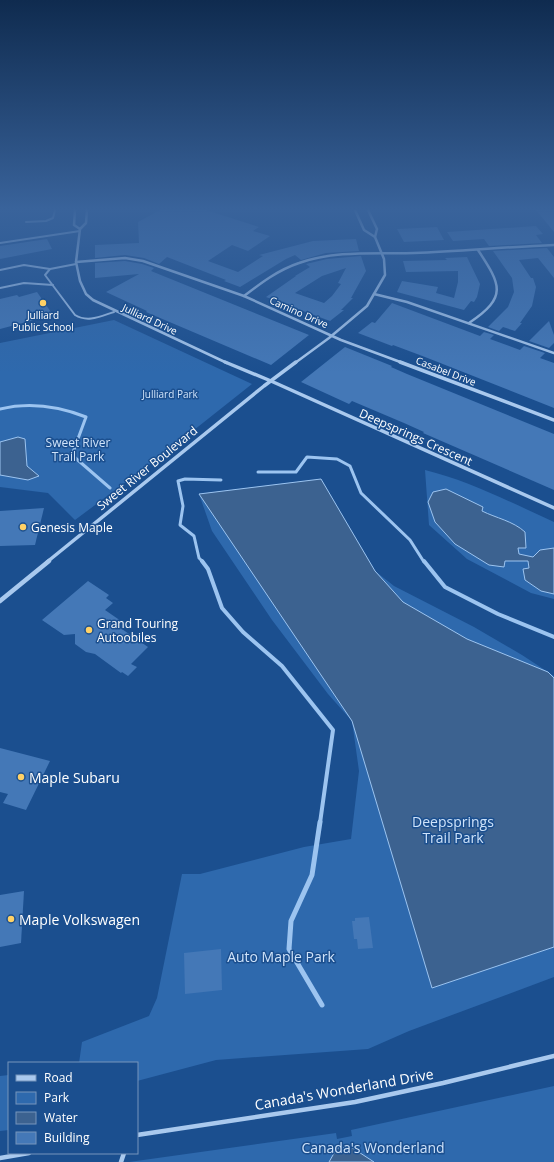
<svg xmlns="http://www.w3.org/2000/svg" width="554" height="1162" viewBox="0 0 554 1162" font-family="'Open Sans',sans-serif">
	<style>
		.green { fill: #2e69ad }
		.water { fill: #3c6290; stroke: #9cc4f0 }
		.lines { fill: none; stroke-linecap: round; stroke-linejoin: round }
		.stream-far2 { stroke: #9cc4f0; stroke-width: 3 }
		.stream-far1 { stroke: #9cc4f0; stroke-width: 4 }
		.stream { stroke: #9cc4f0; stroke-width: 5 }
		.building { fill: #4478b7; fill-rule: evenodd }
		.lane-far1 { stroke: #a9c9ee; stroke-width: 2 }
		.lane { stroke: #a9c9ee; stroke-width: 4.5 }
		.street-far2 { stroke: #a9c9ee; stroke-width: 2.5 }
		.street-far1 { stroke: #a9c9ee; stroke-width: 3.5 }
		.street { stroke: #a9c9ee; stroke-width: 4.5 }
		.poi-dot { fill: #ffd166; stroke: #1b4f8f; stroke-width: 1.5 }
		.labels { text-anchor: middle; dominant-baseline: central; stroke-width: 3; stroke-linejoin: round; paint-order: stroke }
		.far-street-label { font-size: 10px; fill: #fff; stroke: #1b4f8f }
		.far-poi-label { font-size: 10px; fill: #fff; stroke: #1b4f8f }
		.far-park-label { font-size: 10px; fill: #cfe3fa; stroke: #1b4f8f }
		.street-label { font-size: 12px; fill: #fff; stroke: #1b4f8f }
		.park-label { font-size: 12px; fill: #cfe3fa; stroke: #1b4f8f }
		.poi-label { font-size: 12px; fill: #fff; stroke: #1b4f8f; text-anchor: start }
		.near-poi-label { font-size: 14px; fill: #fff; stroke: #1b4f8f; text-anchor: start }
		.near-park-label { font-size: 14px; fill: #cfe3fa; stroke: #1b4f8f }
		.near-street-label { font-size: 14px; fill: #fff; stroke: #1b4f8f }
	</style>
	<rect width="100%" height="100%" fill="#1b4f8f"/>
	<g class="green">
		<polygon points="114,320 252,384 170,449 75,520 48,493 0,487 0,343"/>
		<path d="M425,470C470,481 512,503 554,522V599L531,593L467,559L429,525Z"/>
		<polygon points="321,479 375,571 394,586 474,627 522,655 554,676 554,977 409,1031 368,1049 216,1060 137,1081 137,1063 79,1063 82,1042 149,1016 157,998 182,874 200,874 304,847 351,839 359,771 352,721 328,694 272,620 212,531 199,494"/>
		<polygon points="9,1075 9,1130 0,1131 0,1076"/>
		<polygon points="554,1086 554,1162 129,1162 336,1133 337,1139 352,1136 351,1130"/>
	</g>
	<g class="water">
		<polygon points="18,437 25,439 27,466 39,476 28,480 0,475 0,442"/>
		<polygon points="321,479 375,571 403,602 467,639 548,672 554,678 554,947 432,988 352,721 199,494"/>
		<path d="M446,489L483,507L482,511C496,518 513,521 525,532L526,548H518L519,554L533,557L540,550L554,548V594L541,591L525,580L523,569L529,568L528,561H505L504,567L489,565L455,544L435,522L428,502L433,492Z"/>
		<polygon points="351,1147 374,1162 329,1162 337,1148"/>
	</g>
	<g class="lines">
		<g class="stream-far2">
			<path d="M0,409C29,402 58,406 86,417L72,455L110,488"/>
			<polyline points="258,472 296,472 307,457 337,459 350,466 361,493 410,540 424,562"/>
			<polyline points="203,562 199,558 194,536 180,525 183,506 178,481 185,479 221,480"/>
		</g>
		<g class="stream-far1">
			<polyline points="202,561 208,569 222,608 243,632 282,666 333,730 320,823"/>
			<polyline points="424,561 445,587 498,614 554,637"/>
		</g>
		<polyline class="stream" points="320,822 312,875 291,921 289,949 322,1005"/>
	</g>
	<g class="building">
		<polygon points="160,210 206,210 259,227 253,231 270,236 248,251 232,245 208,261 238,272 263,256 259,255 313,241 356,239 359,251 326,253 301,260 295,255 286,259 240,287 224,281 226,280 167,257 159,264 144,258 125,255 95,258 95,245 139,243 138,222"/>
		<polygon points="536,210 554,210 554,232"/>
		<polygon points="536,226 543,234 536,235 542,243 489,246 484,239 453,241 447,232"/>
		<polygon points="437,227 444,240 404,242 397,229"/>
		<polygon points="47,239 52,249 0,259 0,246"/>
		<polygon points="547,248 554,257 554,278 538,258 519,260 531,278 533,278 536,287 532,306 520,323 522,323 515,331 503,327 499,331 488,327 508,307 514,292 512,278 493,251"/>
		<path d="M361,256L366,271L351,298H353L341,310H344L330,321L266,297L296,276H295L310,267L306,264L327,259ZM346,268L338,283L341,284L332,296L324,303L295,293L322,276Z"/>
		<polygon points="467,257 480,284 477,297 474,302 471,301 464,310 397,292 402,281 438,287 436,293 454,298 458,282 458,271 406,272 403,261 447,260 445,258"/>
		<polygon points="125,261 142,264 154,268 151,271 309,335 271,365 146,312 147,311 106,292 139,274 95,278 95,263"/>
		<polygon points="37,292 53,315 0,329 0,299 17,295 19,297"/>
		<polygon points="392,303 480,336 484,332 494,335 490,339 520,350 524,346 545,353 540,358 554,363 554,408 425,357 393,345 392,346 358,333 372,322 375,323"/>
		<polygon points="549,321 554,335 554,343 549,348 529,341"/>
		<polygon points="345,347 392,366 391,367 407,374 554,434 554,490 423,433 424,432 404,423 352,401 349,404 301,382"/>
		<polygon points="44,508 35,545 0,546 0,511"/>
		<polygon points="88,581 109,595 106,598 113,603 105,610 121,621 116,625 148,647 131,664 137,667 128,676 122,672 121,673 95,654 86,652 75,644 75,634 64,635 42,620"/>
		<polygon points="0,748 50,761 26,810 3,803 8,794 0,792"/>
		<polygon points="24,891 21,943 0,947 0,895"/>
		<polygon points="369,917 373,948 358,949 357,939 354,939 352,921 355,921 355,918"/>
		<polygon points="221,949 222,990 185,994 184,953"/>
	</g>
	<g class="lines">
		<g class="lane-far1">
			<polyline points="26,222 46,221 53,218 55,210"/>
			<polyline points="0,243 80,231"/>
			<path d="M76,264L50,269L45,275L75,315C88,323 101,316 114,312"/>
			<polyline points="0,270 24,265 50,269"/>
			<polyline points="0,288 24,283 53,285"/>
		</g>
		<g class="lane">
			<polyline points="137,1135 355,1102 443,1083 554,1056"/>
			<polyline points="0,1158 29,1153"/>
			<polyline points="121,1162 124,1153"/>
		</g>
		<g class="street-far2">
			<polyline points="75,210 74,225 80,229"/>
			<polyline points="87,210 86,223 80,229 76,262 80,281 86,294 93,300 227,363"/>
			<polyline points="368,210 377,229 375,237"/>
			<polyline points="76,262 125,258 143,261 244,296 341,340 403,363"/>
			<polyline points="374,294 407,302 554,353"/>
			<path d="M244,296C261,283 278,270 299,263C335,250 376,254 414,253C461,251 507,247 554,245"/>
			<path d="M469,323C508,297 501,285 478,250"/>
			<polyline points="295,363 329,338 367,306 385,275 384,259 375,237 364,230 355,210"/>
		</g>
		<g class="street-far1">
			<polyline points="225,362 271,381 554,508"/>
			<polyline points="400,362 554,420"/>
			<polyline points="47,562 264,386 296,362"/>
		</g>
		<polyline class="street" points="0,601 49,561"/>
	</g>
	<linearGradient id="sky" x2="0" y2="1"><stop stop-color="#0f2b4f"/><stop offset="0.56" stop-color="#39639b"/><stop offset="1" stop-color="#39639b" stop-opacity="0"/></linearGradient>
	<rect width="554" height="373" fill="url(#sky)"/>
	<g class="poi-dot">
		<circle cx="43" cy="303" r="4"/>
		<circle cx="23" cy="527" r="4"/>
		<circle cx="89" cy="630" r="4"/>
		<circle cx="21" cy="777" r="4"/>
		<circle cx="11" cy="919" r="4"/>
	</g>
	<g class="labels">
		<g class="far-street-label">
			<text transform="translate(299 312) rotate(24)">Camino Drive</text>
			<text transform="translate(150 319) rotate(25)">Julliard Drive</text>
			<text transform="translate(446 371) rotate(21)">Casabel Drive</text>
		</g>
		<g class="far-poi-label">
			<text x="43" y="315">Julliard<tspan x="43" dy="12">Public School</tspan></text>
		</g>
		<g class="far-park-label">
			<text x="170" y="394">Julliard Park</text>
		</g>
		<g class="street-label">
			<text transform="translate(416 437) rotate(24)">Deepsprings Crescent</text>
			<text transform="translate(147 468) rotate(-39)">Sweet River Boulevard</text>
		</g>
		<g class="park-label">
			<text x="78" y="442">Sweet River<tspan x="78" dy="14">Trail Park</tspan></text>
		</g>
		<g class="poi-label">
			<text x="31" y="527">Genesis Maple</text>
			<text x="97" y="623">Grand Touring<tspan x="97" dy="14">Autoobiles</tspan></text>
		</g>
		<g class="near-poi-label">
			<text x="29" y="777">Maple Subaru</text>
			<text x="19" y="919">Maple Volkswagen</text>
		</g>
		<g class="near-park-label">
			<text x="453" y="821">Deepsprings<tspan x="453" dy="16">Trail Park</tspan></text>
			<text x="281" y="956">Auto Maple Park</text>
			<text x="373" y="1147">Canada's Wonderland</text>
		</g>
		<g class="near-street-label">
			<text transform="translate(344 1089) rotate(-10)">Canada's Wonderland Drive</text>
		</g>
	</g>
	<rect x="8" y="1062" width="130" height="92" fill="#1b4f8f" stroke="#7695bc"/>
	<rect x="16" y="1075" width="20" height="6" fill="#a9c9ee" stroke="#7695bc"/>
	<text x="44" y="1082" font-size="12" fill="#ffffff">Road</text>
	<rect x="16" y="1092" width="20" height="12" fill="#2e69ad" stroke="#7695bc"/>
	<text x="44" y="1102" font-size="12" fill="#ffffff">Park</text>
	<rect x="16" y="1112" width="20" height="12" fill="#3c6290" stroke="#7695bc"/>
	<text x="44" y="1122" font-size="12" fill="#ffffff">Water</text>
	<rect x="16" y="1132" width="20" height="12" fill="#4478b7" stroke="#7695bc"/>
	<text x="44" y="1142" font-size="12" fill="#ffffff">Building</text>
</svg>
